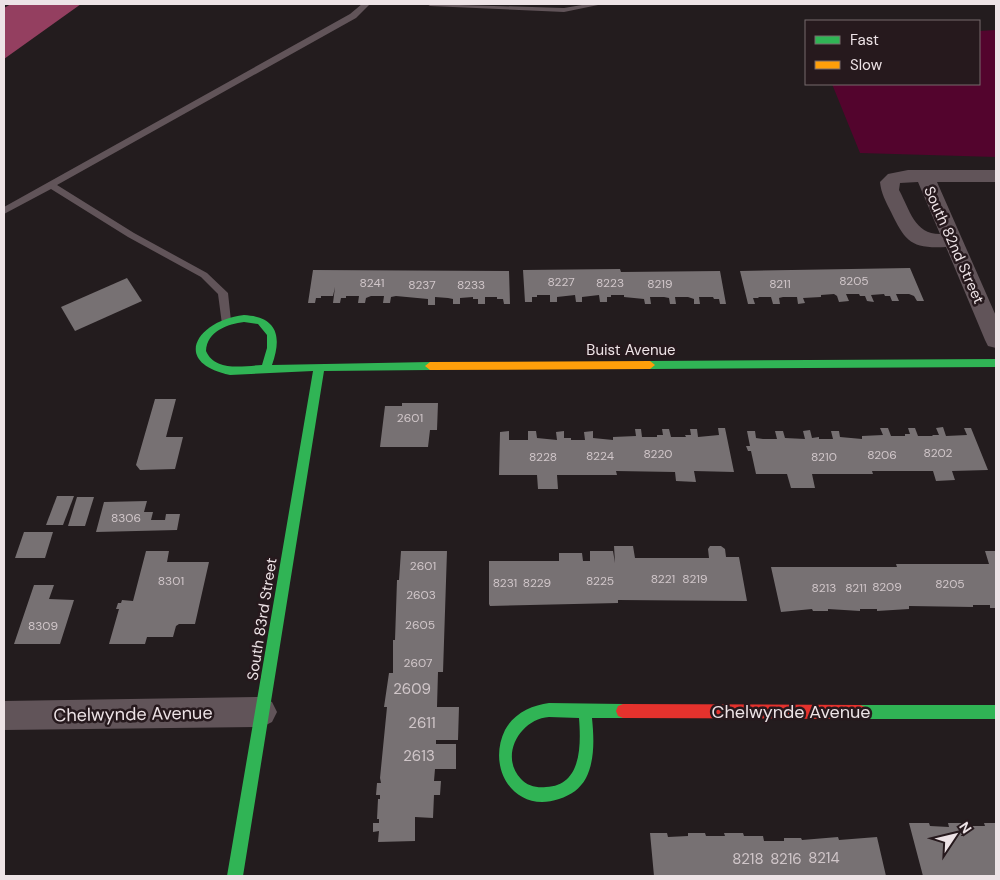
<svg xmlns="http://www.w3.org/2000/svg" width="1000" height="880" viewBox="0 0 1000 880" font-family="'DM Sans',sans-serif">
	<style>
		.green { fill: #53042d }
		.water { fill: #943f60 }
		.building { fill: #777173 }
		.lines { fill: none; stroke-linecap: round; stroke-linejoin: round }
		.lane { fill: #615459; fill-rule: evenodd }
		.street { fill: #615459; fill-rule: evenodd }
		.fast { fill: #30b455; fill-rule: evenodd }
		.slow { fill: #ff9f0a; fill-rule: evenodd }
		.jam { fill: #e5322d; fill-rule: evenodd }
		.labels { text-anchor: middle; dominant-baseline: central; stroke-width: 5; stroke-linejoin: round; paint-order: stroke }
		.number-label { font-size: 12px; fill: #d0c6c9 }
		.street-label { font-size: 15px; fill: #ede3e6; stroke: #26191d }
		.near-number-label { font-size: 15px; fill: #d0c6c9 }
		.near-street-label { font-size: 18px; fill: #ede3e6; stroke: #26191d }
	</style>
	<rect width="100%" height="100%" fill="#231c1e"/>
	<polygon class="green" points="996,30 996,157 860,153 832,84 979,84 979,31"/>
	<polygon class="water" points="11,4 81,4 4,59 4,8"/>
	<g class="building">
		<polygon points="910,268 924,301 917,301 914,296 909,294 896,294 899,301 892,301 890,296 885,296 884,294 871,295 874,302 867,301 865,296 860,296 859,294 846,294 849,301 839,302 837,296 834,294 821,295 821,297 803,298 805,303 798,304 797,297 783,297 779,298 780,304 773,304 771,297 758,297 759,298 753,298 755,304 748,304 740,271"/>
		<polygon points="620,269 621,272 720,271 726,304 720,304 719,299 714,299 713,297 699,297 700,304 694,304 694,299 688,297 675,297 676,304 670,304 669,298 664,297 650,297 651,304 645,304 644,299 624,297 624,295 611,295 611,297 607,297 607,302 600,302 599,295 582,297 582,302 576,302 575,295 557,297 557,302 550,302 550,295 537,295 537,297 532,297 532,302 525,302 523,270"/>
		<polygon points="313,270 509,271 510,304 504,304 503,299 497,299 497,297 485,297 485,304 478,304 478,299 473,299 473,297 460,298 460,304 453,304 453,299 448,298 435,297 435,305 428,305 428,299 396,296 391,297 390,303 383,303 384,296 371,296 366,298 365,303 358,303 359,296 346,296 346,298 341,298 340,303 333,303 335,287 333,296 321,296 321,298 316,298 315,303 308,303"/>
		<polygon points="127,278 142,301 75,331 61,307"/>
		<polygon points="155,399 176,399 166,437 183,437 175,469 140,470 136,465"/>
		<polygon points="402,403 438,403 437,430 430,430 428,447 380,447 385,406 402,406"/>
		<polygon points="943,427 946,436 967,435 964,428 971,428 988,470 952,471 955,480 936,481 933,471 872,471 873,474 812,474 815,488 791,488 787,474 756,474 751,451 748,451 746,446 750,446 747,431 755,431 756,438 763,439 777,439 775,431 783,431 785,438 805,439 803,431 810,430 812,438 819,437 819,439 833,439 831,431 839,431 840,437 862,439 862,436 883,435 880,428 888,428 891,436 905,436 905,434 910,434 908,428 915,428 918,436 933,436 932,435 939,435 936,428"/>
		<polygon points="718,428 725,428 734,472 694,471 696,482 676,481 675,472 616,471 617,475 557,475 558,489 538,489 537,475 499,475 500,432 509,431 509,440 528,440 528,431 536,431 537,438 557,440 556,432 564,431 564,438 571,438 571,440 585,440 584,432 593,431 593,438 613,440 613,437 636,436 635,429 641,429 642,437 657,437 657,435 663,435 662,429 669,429 671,437 686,437 685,435 691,435 690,429 697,429 698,437 719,435"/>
		<polygon points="57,496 74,496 63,525 46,525"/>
		<polygon points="77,497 94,497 85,526 68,526"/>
		<polygon points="147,501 144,512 153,512 151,520 165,520 166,514 180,514 177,530 96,532 104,502"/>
		<polygon points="24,532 53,532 45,558 15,558"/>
		<polygon points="614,546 633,546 635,558 709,558 708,549 710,546 721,546 725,549 726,557 739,557 747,601 618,600 618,603 490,606 489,604 489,561 559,561 559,553 582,553 583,561 590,561 590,551 613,551 615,563"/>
		<polygon points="146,551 169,551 167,562 209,562 195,624 179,624 176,626 173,637 147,637 145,644 109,644 119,609 116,609 118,603 121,603 122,600 133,601"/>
		<polygon points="401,551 447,551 443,672 438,672 437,707 459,707 458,740 436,740 436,744 456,744 456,769 435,769 434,781 441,781 440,795 434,795 433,818 415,817 415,841 378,842 379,831 373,832 373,823 379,823 379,819 377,819 378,799 380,799 380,795 376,795 377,783 381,783 380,778 387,707 384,707 389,673 393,673 393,640 395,640 397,580 399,580"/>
		<polygon points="985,551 996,551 996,608 990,608 990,605 973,605 973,607 909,606 909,609 877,611 877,609 860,609 860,611 828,609 828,611 813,611 812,609 781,612 771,567 897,567 896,564 989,564"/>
		<polygon points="34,585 54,585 49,599 74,600 60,644 14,644"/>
		<polygon points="909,823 929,823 930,826 949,827 948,823 966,823 966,826 985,826 984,823 996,823 996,876 923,876"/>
		<polygon points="650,833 667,833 668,837 688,836 688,833 705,833 706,836 725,836 724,833 743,833 744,836 763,836 764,841 784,841 784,838 801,838 802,840 838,837 839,840 877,837 886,876 654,876"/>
	</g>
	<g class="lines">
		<g class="lane">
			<polygon points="362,4 370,4 356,18 57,185 134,233 207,273 228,293 231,321 230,324 222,324 218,294 201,277 128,237 51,189 4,214 4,207 350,14"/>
			<polygon points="427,4 564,8 588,4 603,4 564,12 430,6"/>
		</g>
		<g class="street">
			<path d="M908,170H996V182H937L996,316V348L988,346L985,340L946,247C911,249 905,241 891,212C886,202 881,193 880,182L888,174ZM918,182L940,234C914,234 910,210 899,190L900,183Z"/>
			<polygon points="262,697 272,702 277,712 272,722 262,727 4,730 4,701"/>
		</g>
		<g class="fast">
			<path d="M244,315C278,317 282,337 272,365L430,362L435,366L430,370L324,371L243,876H227L313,371L230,375C170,362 198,320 244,315ZM244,322L258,324L267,335V348L262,365C243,366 215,372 206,351C207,331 228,324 244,322Z"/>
			<polygon points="996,359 996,367 650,369 645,365 650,361"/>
			<path d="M549,703L623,704L628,706L630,711L628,716L623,718H592C594,738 595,760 586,778C580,789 571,795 559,799C515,814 486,769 505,730C513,714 532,705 549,703ZM549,717L579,718C581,744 582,786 546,787C537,788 527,786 521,779C499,756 520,719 549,717Z"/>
			<polygon points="860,705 996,705 996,719 860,719 855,717 853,712 855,707"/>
		</g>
		<polygon class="slow" points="650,361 655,365 650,369 430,370 425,366 430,362"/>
		<polygon class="jam" points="623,704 860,705 865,707 867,712 865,717 860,719 623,718 618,716 616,711 618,706"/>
	</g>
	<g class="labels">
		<g class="number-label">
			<text x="854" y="281">8205</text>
			<text x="561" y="282">8227</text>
			<text x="372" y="283">8241</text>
			<text x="610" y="283">8223</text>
			<text x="660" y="284">8219</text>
			<text x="780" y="284">8211</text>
			<text x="422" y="285">8237</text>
			<text x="471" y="285">8233</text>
			<text x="410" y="418">2601</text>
			<text x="938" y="453">8202</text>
			<text x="658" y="454">8220</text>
			<text x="882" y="455">8206</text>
			<text x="600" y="456">8224</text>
			<text x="543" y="457">8228</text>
			<text x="824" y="457">8210</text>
			<text x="126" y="518">8306</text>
			<text x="423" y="566">2601</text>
			<text x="663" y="579">8221</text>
			<text x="695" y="579">8219</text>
			<text x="171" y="581">8301</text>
			<text x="600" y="581">8225</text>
			<text x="505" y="583">8231</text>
			<text x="537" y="583">8229</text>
			<text x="950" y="584">8205</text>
			<text x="887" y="587">8209</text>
			<text x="824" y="588">8213</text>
			<text x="856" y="588">8211</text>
			<text x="421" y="595">2603</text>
			<text x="420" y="625">2605</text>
			<text x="43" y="626">8309</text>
			<text x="418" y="663">2607</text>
		</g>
		<g class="street-label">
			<text transform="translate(954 245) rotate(66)">South 82nd Street</text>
			<text x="631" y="350">Buist Avenue</text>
			<text transform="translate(262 619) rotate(-81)">South 83rd Street</text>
		</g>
		<g class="near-number-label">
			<text x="412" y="689">2609</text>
			<text x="422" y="723">2611</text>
			<text x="419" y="756">2613</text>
			<text x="824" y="858">8214</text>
			<text x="748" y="859">8218</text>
			<text x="786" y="859">8216</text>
		</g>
		<g class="near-street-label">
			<text x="791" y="712">Chelwynde Avenue</text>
			<text transform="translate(133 714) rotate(-1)">Chelwynde Avenue</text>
		</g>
	</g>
	<rect width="1000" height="880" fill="none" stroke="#ede3e6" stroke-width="10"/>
	<rect x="805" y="20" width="175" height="65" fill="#26191d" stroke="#766a6d"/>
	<rect x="815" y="36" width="25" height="8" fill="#30b455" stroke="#766a6d"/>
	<text x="850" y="45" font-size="15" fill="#ede3e6">Fast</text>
	<rect x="815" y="61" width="25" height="8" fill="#ff9f0a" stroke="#766a6d"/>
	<text x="850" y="70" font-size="15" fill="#ede3e6">Slow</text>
	<g transform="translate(955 835) rotate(55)" stroke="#26191d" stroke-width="4" paint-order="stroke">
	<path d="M0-4L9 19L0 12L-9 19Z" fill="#ede3e6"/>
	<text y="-8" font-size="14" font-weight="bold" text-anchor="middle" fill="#ede3e6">N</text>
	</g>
</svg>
